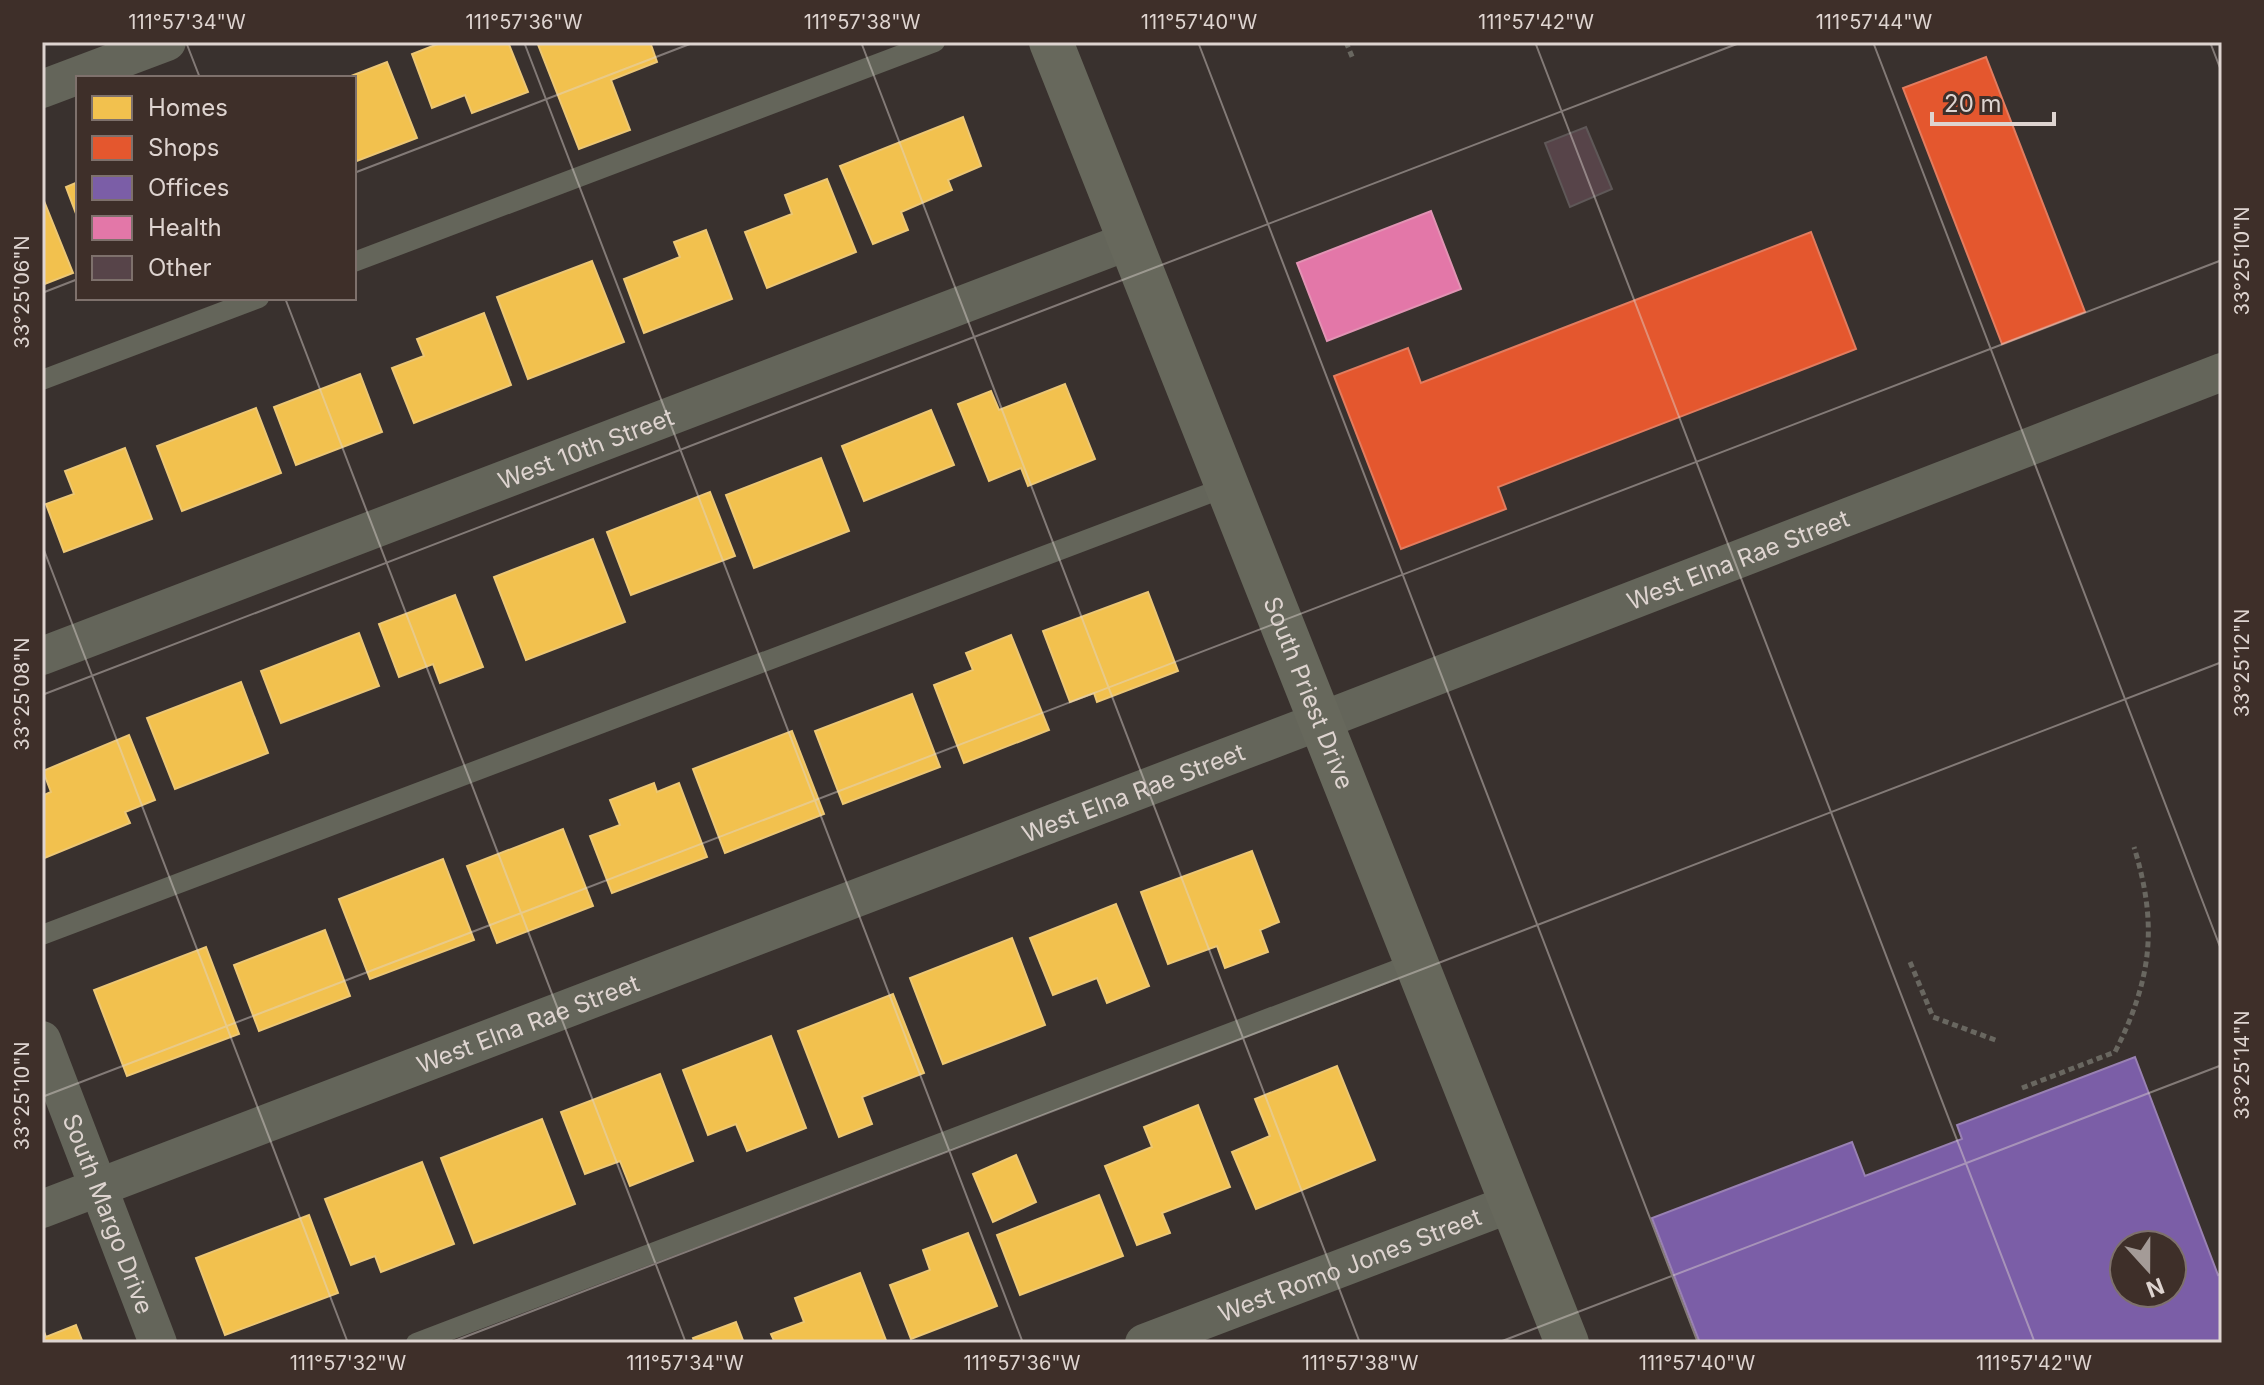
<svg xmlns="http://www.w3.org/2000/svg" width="2264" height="1385" viewBox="0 0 2264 1385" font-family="Inter,sans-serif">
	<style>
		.homes { fill: #f2c14e; stroke: #ecc775; stroke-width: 2 }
		.shops { fill: #e4572e; stroke: #e27c5f; stroke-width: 2 }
		.offices { fill: #7b5ea7; stroke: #9981b3; stroke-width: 2; fill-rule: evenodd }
		.health { fill: #e377a8; stroke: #e293b4; stroke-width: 2 }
		.building { fill: #574449; stroke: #5f5858; stroke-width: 2 }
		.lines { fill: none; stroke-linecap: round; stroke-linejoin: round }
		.path { stroke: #696760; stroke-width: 5; stroke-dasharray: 6 4; stroke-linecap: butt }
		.service { stroke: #64655a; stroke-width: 20 }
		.minor { stroke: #64655a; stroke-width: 38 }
		.secondary { stroke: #67685c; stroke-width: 44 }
		.ticks { fill: none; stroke: #ded4d0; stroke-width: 2; stroke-opacity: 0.45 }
		.labels { text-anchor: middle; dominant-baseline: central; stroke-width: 8; stroke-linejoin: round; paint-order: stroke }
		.street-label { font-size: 24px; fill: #ded4d0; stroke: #3e2f29 }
		.neatline { fill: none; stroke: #ded4d0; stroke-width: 3 }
		.ticks-label { font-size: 20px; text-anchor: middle; fill: #ded4d0 }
	</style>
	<rect width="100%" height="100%" fill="#39312e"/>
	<g class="homes">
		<polygon points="443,42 508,42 528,92 472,113 465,95 432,108 412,54"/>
		<polygon points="537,42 650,42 657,62 611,80 630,130 579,149"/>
		<polygon points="387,62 417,138 354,162 354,78 346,78"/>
		<polygon points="963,117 981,166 948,180 952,190 901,212 908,230 873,244 840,166"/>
		<polygon points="827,179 856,252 767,288 745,232 792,214 785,195"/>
		<polygon points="78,182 78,219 66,187"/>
		<polygon points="42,196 73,273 42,285"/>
		<polygon points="706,230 732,299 644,333 624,279 680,257 674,242"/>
		<polygon points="592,261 624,342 528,379 497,297"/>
		<polygon points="484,313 511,385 414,423 392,368 424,356 417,339"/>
		<polygon points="360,374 382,432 296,465 274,407"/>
		<polygon points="1065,384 1095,459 1028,486 1021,468 989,481 958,404 991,391 999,410"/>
		<polygon points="256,408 281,473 182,511 157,446"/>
		<polygon points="931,410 954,465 864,501 842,446"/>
		<polygon points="125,448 152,519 64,552 46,504 74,494 65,471"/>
		<polygon points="821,458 849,531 754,568 726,495"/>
		<polygon points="710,492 735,556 631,595 607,532"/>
		<polygon points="593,539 625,622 526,660 494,577"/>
		<polygon points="1148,592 1178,671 1097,702 1094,693 1070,702 1043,631"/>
		<polygon points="455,595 483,667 440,683 433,664 399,677 379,624"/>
		<polygon points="359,633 379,686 281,723 261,671"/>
		<polygon points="1011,635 1049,730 964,763 934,685 973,670 966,653"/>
		<polygon points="241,682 268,753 175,789 147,718"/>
		<polygon points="912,694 940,767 843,804 815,731"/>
		<polygon points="792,731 824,814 725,853 693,769"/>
		<polygon points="129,735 155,800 125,812 130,823 42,859 42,796 51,792 43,771"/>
		<polygon points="654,783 657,792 679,783 707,857 612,893 590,836 620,825 610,800"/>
		<polygon points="563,829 593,906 497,943 467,866"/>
		<polygon points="1252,851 1279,922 1260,930 1268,952 1225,968 1217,946 1168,964 1141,892"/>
		<polygon points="443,859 474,940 370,979 339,899"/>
		<polygon points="1116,904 1149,986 1107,1003 1097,978 1053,995 1030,938"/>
		<polygon points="325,930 350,996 259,1031 234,965"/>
		<polygon points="1012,938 1045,1025 943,1064 910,978"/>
		<polygon points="206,947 239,1034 127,1076 94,990"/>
		<polygon points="893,994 924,1073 862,1097 872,1124 839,1137 798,1031"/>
		<polygon points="771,1036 806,1128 747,1151 736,1124 708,1135 683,1070"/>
		<polygon points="1337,1066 1375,1160 1256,1209 1232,1152 1270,1136 1255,1099"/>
		<polygon points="660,1074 693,1161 630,1186 620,1161 585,1174 561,1112"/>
		<polygon points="1198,1105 1230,1187 1162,1213 1170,1233 1137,1245 1105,1166 1152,1147 1144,1127"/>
		<polygon points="542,1119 575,1204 474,1243 441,1158"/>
		<polygon points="1016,1155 1036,1202 993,1222 973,1174"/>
		<polygon points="422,1162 454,1244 381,1272 375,1256 351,1265 325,1199"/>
		<polygon points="1099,1195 1123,1256 1020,1295 997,1235"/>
		<polygon points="309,1215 338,1293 225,1335 196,1258"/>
		<polygon points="968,1233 997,1306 911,1339 890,1285 930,1270 923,1250"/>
		<polygon points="860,1273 887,1343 775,1343 771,1334 804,1322 795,1298"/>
		<polygon points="736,1322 744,1343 695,1343 693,1338"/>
		<polygon points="76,1325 83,1343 42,1343 42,1326 46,1337"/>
	</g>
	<g class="shops">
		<polygon points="1986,57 2085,312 2002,344 1903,88"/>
		<polygon points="1811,232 1856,349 1498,487 1506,509 1401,549 1334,376 1408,348 1421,383"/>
	</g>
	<path class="offices" d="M2135,1057L2218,1275L2222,1273V1343H1700L1652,1218L1852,1142L1865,1176L1962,1139L1957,1125ZM2124,1245H2172V1293H2124Z"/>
	<polygon class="health" points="1431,211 1461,289 1327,341 1297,263"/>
	<polygon class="building" points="1586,127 1612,189 1570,207 1545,143"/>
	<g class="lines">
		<g class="path">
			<polyline points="1346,42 1353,59"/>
			<polyline points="1910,962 1933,1017 1998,1041"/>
			<path d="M2022,1088L2115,1052C2152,979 2158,925 2134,847"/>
		</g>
		<g class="service">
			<polyline points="354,262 935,42"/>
			<polyline points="42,380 259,298"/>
			<polyline points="42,935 1226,487"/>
			<polyline points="416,1343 1414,963"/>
		</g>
		<g class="minor">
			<polyline points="42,89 167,42"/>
			<path id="s1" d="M42,656L1129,241"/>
			<path id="s2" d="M42,1040L158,1343"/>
			<path id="s3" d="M42,1209L1318,722L2222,372"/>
			<path id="s4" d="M1144,1343L1510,1204"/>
		</g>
		<path class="secondary" id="s5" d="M1051,42L1567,1343"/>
	</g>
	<path class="ticks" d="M186,42L200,78M524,42L1023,1343M861,42L1360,1343M1198,42L1698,1343M1535,42L2035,1343M1873,42L2222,952M2210,42L2222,73M354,173L695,42M42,293L78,279M285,298L686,1343M42,545L348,1343M42,695L1742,42M42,1097L2222,260M449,1343L2222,662M1497,1343L2222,1065"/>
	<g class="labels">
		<g class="street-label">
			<text stroke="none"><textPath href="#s1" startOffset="582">West 10th Street</textPath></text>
			<text stroke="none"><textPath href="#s3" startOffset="1816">West Elna Rae Street</textPath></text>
			<text stroke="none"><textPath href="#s5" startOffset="700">South Priest Drive</textPath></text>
			<text stroke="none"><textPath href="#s3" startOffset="1168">West Elna Rae Street</textPath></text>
			<text stroke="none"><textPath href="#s3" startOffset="520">West Elna Rae Street</textPath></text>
			<text stroke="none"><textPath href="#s2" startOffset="186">South Margo Drive</textPath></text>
			<text stroke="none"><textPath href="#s4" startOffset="220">West Romo Jones Street</textPath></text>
		</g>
	</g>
	<rect width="2264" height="1385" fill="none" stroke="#3e2f29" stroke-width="88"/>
	<rect x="76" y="76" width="280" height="224" fill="#3e2f29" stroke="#7e716c" stroke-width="2"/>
	<rect x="92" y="96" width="40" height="24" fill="#f2c14e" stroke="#7e716c" stroke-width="2"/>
	<text x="148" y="116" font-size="24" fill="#ded4d0">Homes</text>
	<rect x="92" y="136" width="40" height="24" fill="#e4572e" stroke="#7e716c" stroke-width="2"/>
	<text x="148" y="156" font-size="24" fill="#ded4d0">Shops</text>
	<rect x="92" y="176" width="40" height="24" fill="#7b5ea7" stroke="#7e716c" stroke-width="2"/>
	<text x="148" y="196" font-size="24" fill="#ded4d0">Offices</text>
	<rect x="92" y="216" width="40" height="24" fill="#e377a8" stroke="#7e716c" stroke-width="2"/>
	<text x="148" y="236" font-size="24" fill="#ded4d0">Health</text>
	<rect x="92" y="256" width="40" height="24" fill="#574449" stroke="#7e716c" stroke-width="2"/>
	<text x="148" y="276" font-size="24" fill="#ded4d0">Other</text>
	<g transform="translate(2148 1269) rotate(159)"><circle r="38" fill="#3e2f29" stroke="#7e716c" stroke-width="2"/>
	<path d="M0-6L14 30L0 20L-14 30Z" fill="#a49b97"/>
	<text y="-12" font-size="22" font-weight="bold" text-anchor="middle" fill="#ded4d0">N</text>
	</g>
	<path d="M1932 112v12h122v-12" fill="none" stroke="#ded4d0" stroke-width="4"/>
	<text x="1944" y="112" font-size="24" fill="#ded4d0" stroke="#3e2f29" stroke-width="6" paint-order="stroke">20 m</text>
	<rect x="44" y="44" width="2176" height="1297" class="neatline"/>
	<g class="ticks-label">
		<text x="187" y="29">111°57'34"W</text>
		<text x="524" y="29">111°57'36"W</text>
		<text x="862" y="29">111°57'38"W</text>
		<text x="1199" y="29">111°57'40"W</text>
		<text x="1536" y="29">111°57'42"W</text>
		<text x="1874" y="29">111°57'44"W</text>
		<text transform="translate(2242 261) rotate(-90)" y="7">33°25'10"N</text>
		<text transform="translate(22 292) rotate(-90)" y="7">33°25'06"N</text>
		<text transform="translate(2242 663) rotate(-90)" y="7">33°25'12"N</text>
		<text transform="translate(22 694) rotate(-90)" y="7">33°25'08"N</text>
		<text transform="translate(2242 1065) rotate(-90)" y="7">33°25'14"N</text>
		<text transform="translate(22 1096) rotate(-90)" y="7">33°25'10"N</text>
		<text x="348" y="1370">111°57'32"W</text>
		<text x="685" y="1370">111°57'34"W</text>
		<text x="1022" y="1370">111°57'36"W</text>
		<text x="1360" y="1370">111°57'38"W</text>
		<text x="1697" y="1370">111°57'40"W</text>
		<text x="2034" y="1370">111°57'42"W</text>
	</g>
</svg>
